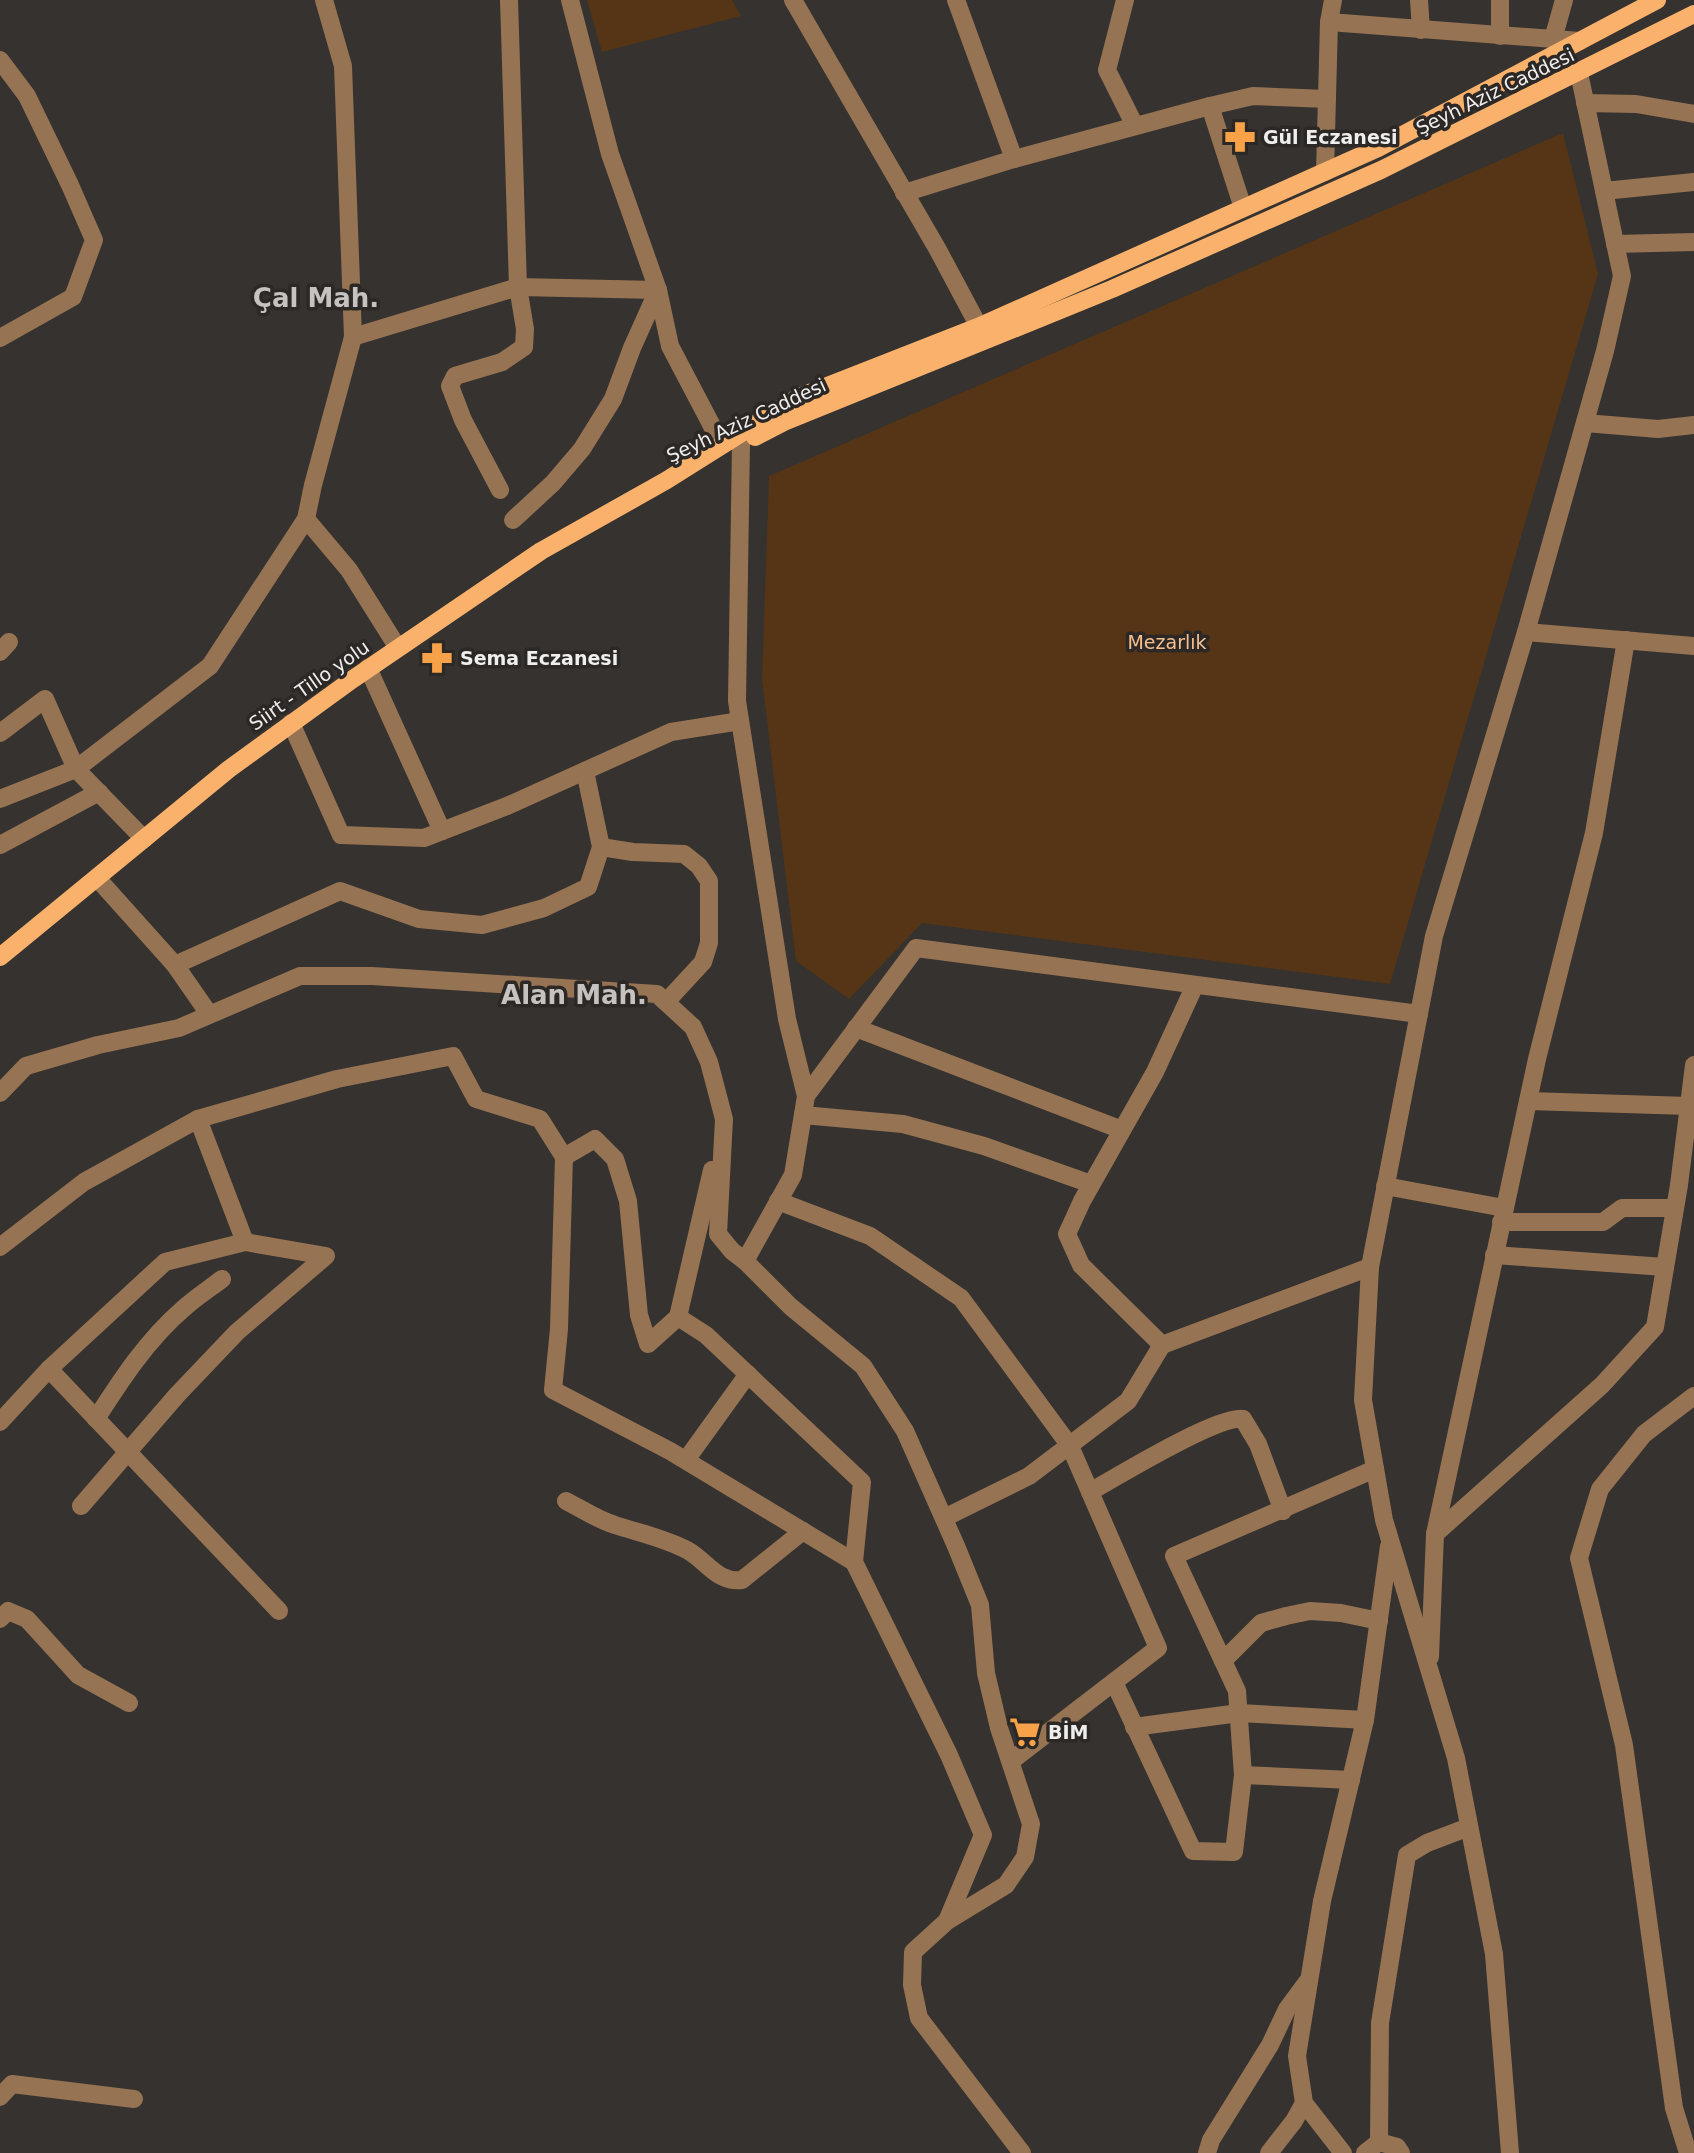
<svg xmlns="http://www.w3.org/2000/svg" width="1694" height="2153" viewBox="0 0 1694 2153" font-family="'DejaVu Sans',sans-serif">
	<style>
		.green { fill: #553516 }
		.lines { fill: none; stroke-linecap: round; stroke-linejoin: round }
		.minor { stroke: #967353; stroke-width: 18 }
		.major { stroke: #fab16c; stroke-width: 18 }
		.labels { text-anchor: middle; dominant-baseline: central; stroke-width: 7; stroke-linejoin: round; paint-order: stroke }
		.street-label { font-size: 19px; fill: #f0eeed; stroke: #2b2826 }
		.poi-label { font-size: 19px; font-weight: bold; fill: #f0eeed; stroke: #2b2826; text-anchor: start }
		.park-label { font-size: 19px; fill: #f6bf8e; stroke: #2b2826 }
		.district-label { font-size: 26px; font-weight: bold; fill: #c6c2bf; stroke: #2b2826 }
	</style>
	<rect width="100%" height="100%" fill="#35322f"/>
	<g class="green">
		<polygon points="587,0 732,0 741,16 602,52"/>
		<polygon points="1563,133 1598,274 1390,984 922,923 849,999 796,961 762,679 769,476"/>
	</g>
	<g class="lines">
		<g class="minor">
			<polyline points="324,0 343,66 353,337"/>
			<polyline points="570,0 610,154 658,290 670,346 722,445"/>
			<polyline points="793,0 938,250 985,338"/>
			<polyline points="956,0 1014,159"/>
			<polyline points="1125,0 1107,70 1135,126"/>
			<polyline points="1419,0 1421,30"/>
			<polyline points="1500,0 1500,36"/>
			<polyline points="1329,22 1580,41"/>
			<polyline points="1553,39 1564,0"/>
			<polyline points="0,60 27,96 70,185 94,240 73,297 0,338"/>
			<polyline points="1585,103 1636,104 1694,114"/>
			<polyline points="1210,106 1253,96 1327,99"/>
			<polyline points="1325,172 1329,22 1333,0"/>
			<polyline points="1604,191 1694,182"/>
			<polyline points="904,193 1014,159 1210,106 1243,208"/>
			<polyline points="1615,244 1694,242"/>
			<polyline points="1585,423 1658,429 1694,425"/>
			<polyline points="741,443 737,701 787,1019 806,1096 793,1175 745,1261"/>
			<polyline points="500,490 463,420 450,386 455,376 502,362 524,347 525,329 518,287 509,0"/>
			<polyline points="306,519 349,570 398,648"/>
			<polyline points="1526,632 1694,646"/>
			<polyline points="0,652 9,642"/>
			<polyline points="368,668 442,831"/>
			<polyline points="291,723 341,835 424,838 507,806 671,732 740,721"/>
			<polyline points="0,733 45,699 76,769 0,799"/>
			<polyline points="144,839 76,769 210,666 306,519 313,485 353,337 518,287 658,290 632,348 613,399 582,449 553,483 513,520"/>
			<polyline points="0,845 99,792"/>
			<polyline points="601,847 633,852 684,854 699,866 709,881 709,943 703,962 666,1002"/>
			<polyline points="97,878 175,965"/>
			<polyline points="209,1014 175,965 340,891 419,919 482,925 544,908 588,887 601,847 585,771"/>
			<polyline points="856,1028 1122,1130"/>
			<polyline points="0,1093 26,1066 98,1045 179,1028 300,976 372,976 657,994 693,1027 709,1062 724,1119 718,1234 732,1251 745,1261 791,1307 863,1366 905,1431 956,1546 980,1605 986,1673 999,1728 1031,1824 1025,1857 1006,1885 947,1921 913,1952 912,1985 919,2018 1022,2153"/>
			<polyline points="806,1096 916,948 1419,1014"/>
			<polyline points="1528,1101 1689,1106"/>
			<polyline points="803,1115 903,1124 984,1146 1091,1184"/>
			<polyline points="198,1119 245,1242"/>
			<polyline points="564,1157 595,1139 615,1159 628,1201 639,1315 648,1344 678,1317 712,1170"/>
			<polyline points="1385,1186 1504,1208"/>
			<polyline points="778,1201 870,1236 961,1298 1070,1446 1158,1648 1011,1761"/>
			<polyline points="1501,1222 1603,1222 1622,1208 1675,1208"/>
			<polyline points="0,1247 84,1182 198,1119 337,1079 453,1056 476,1099 540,1119 564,1157 559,1329 553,1390 670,1451 854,1562"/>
			<polyline points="1494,1255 1665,1267"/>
			<polyline points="678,1317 706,1335 862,1482 854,1562 949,1755 983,1835 947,1921"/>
			<polyline points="1162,1345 1081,1265 1067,1234 1082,1201 1155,1072 1195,985"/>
			<polyline points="49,1369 279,1611"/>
			<path d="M96,1419C121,1380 147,1340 183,1309C195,1298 209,1289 222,1279"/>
			<polyline points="0,1422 49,1369 165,1262 245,1242 326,1256 237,1332 177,1395 81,1506"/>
			<polyline points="686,1460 748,1374"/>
			<path d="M1090,1492C1118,1476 1218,1415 1243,1419L1258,1444L1283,1511"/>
			<path d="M566,1501C582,1509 598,1520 615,1525C640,1533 664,1538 687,1550C707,1561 717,1583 742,1580L803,1531"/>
			<polyline points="944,1518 1029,1476 1128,1401 1162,1345 1370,1267"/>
			<polyline points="1435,1534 1602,1385 1655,1327 1679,1185 1694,1065"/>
			<polyline points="0,1619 8,1611 27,1619 78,1675 129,1703"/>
			<polyline points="1430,1657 1435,1534 1537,1059 1594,833 1626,640"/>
			<polyline points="1223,1661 1261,1623 1286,1616 1310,1611 1341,1613 1379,1621"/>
			<polyline points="1114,1682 1193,1851 1234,1852 1243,1775 1237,1691 1174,1556 1375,1469"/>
			<polyline points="1134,1727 1239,1713 1365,1720"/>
			<polyline points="1243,1775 1351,1780"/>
			<polyline points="0,2097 12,2084 134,2099"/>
			<polyline points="1379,2142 1397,2147 1401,2153"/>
			<polyline points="1207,2153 1211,2140 1270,2045 1287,2009 1307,1982"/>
			<polyline points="1269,2153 1294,2121 1304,2103"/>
			<polyline points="1343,2153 1304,2103 1297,2056 1322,1901 1365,1720 1389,1546"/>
			<polyline points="1365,2153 1379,2142 1380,2023 1407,1855 1427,1843 1469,1827"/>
			<polyline points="1510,2153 1494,1954 1456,1758 1384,1520 1363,1400 1370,1267 1434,936 1526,632 1605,351 1622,276 1579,73"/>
			<polyline points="1688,2153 1674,2108 1624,1745 1579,1558 1600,1489 1644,1434 1694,1396"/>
		</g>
		<g class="major">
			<polyline points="755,437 784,422 1112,289 1381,170 1694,14"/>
			<polyline points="0,957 229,769 353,679 541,551 667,480 797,398 978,327 1378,148 1657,0"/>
		</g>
	</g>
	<defs>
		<symbol id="pharmacy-bare" viewBox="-9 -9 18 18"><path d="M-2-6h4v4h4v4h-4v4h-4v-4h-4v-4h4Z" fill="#f7a149" stroke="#2b2826" stroke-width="2.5" paint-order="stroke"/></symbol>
		<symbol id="supermarket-bare" viewBox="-9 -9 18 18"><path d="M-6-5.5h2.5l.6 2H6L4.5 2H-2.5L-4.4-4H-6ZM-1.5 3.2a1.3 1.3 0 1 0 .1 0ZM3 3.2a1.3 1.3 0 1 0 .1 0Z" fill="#f7a149" stroke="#2b2826" stroke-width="2.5" paint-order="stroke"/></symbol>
	</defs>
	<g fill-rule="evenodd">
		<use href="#pharmacy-bare" x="1218" y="115" width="44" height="44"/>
		<use href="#pharmacy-bare" x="415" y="636" width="44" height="44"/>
		<use href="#supermarket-bare" x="1003" y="1710" width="44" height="44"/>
	</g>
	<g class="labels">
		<g class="street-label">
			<text transform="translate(1495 91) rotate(-26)">Şeyh Aziz Caddesi</text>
			<text transform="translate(746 420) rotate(-25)">Şeyh Aziz Caddesi</text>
			<text transform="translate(309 685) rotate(-35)">Siirt - Tillo yolu</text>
		</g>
		<g class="poi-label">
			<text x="1263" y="137">Gül Eczanesi</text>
			<text x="460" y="658">Sema Eczanesi</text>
			<text x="1048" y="1732">BİM</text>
		</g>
		<g class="park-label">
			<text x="1167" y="642">Mezarlık</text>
		</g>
		<g class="district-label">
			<text x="316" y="298">Çal Mah.</text>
			<text x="574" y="995">Alan Mah.</text>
		</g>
	</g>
</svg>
